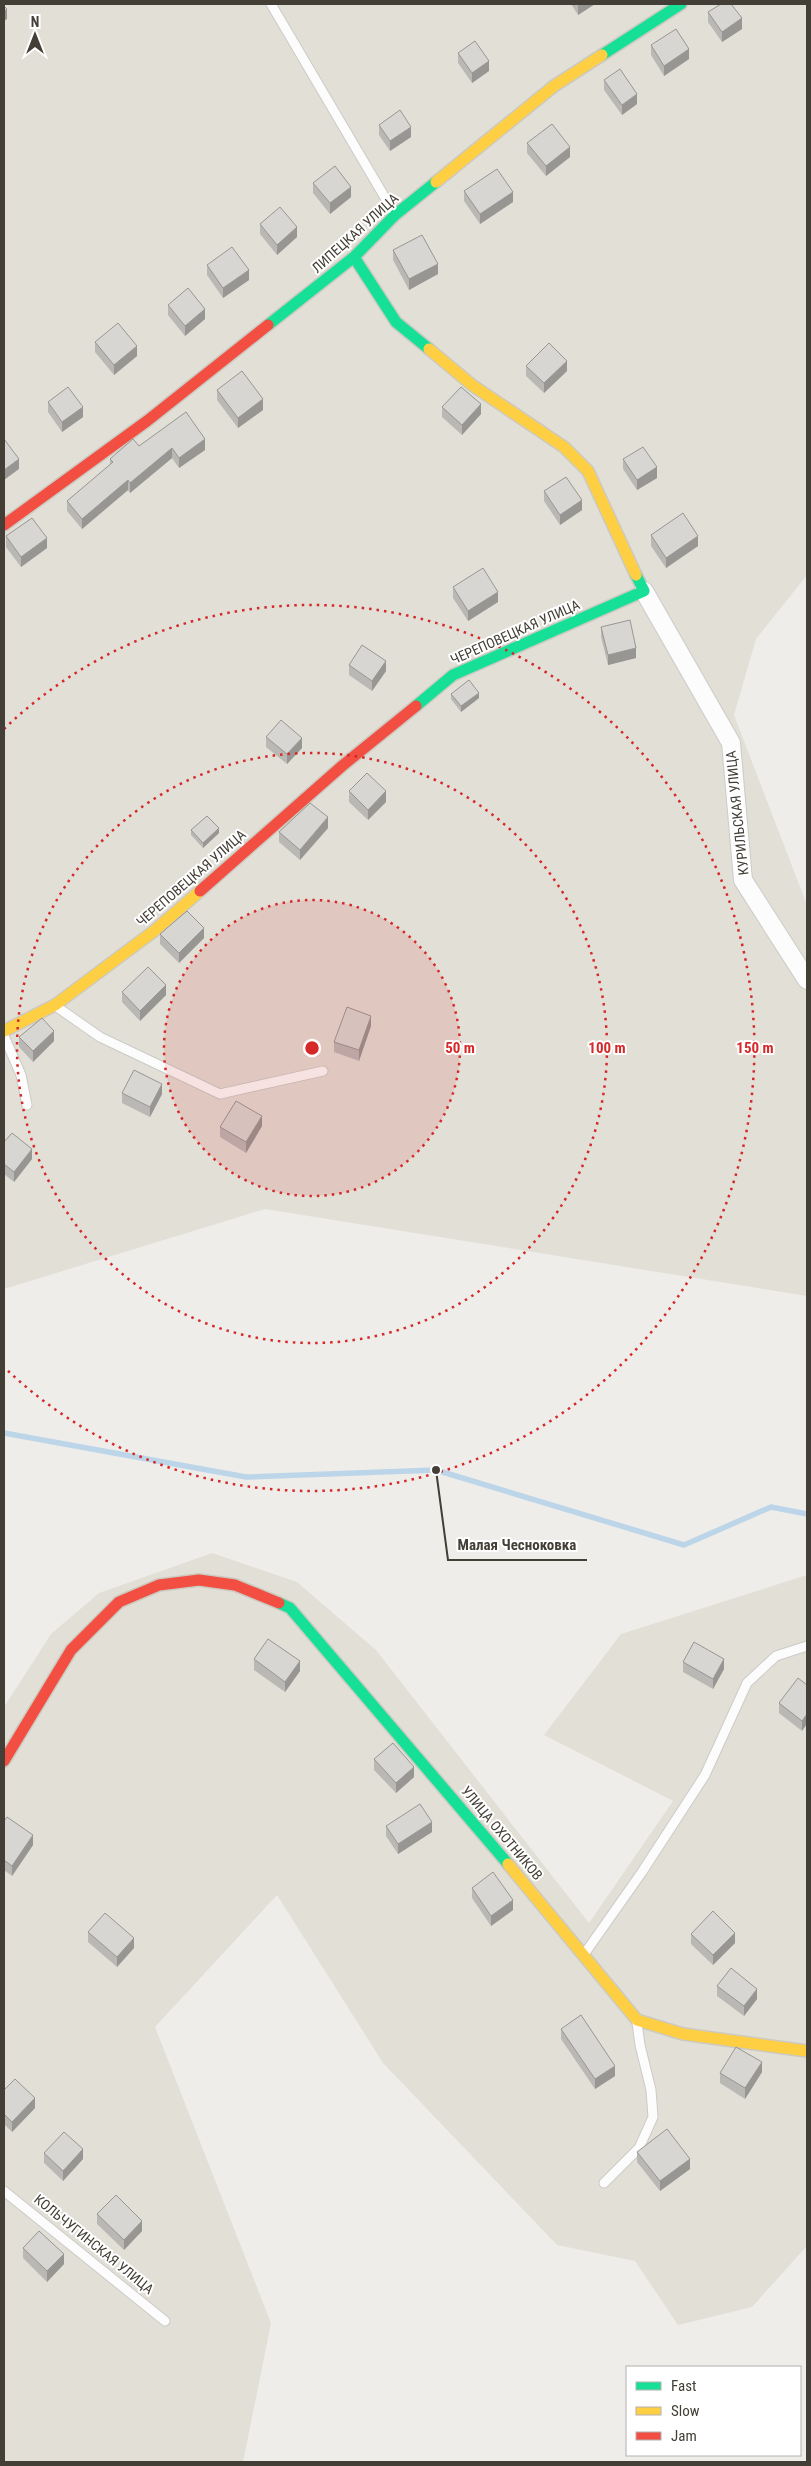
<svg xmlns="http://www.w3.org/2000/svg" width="811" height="2466" viewBox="0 0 811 2466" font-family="'Roboto Condensed',sans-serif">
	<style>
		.residential { fill: #e2dfd7 }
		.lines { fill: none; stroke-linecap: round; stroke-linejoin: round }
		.stream { stroke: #bdd5e8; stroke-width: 5.5 }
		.lane-casing { stroke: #cccbc7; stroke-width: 11 }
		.street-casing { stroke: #cccbc7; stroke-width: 20 }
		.fast-casing { stroke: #cccac0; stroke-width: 14 }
		.slow-casing { stroke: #cccac0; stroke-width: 14 }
		.jam-casing { stroke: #cccac0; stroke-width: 14 }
		.lane { stroke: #fcfcfc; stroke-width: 9 }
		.street { stroke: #fcfcfc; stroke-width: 18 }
		.fast { stroke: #16e098; stroke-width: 11 }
		.slow { stroke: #ffcf43; stroke-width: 11 }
		.jam { stroke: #f24e42; stroke-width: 11 }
		.wall { fill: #bab8b5 }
		.shaded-wall { fill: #979693 }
		.building { fill: #d8d6d2; stroke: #979693 }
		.ring { fill: none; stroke: #d62828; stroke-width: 2.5; stroke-dasharray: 2.5 5 }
		.labels { text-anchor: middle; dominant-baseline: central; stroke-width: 4; stroke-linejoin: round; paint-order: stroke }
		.street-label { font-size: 14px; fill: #433f36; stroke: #fff }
		.centre { fill: #d62828; stroke: #fff; stroke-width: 2.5 }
		.ring-label { font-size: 15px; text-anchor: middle; font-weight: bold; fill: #d62828; stroke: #fff; stroke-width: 4; stroke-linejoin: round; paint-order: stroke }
		.leader { fill: none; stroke: #433f36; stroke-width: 2 }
		.callout-dot { fill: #433f36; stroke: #fff; stroke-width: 2 }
		.callout-label { font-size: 15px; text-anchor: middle; font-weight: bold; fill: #433f36; stroke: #fff; stroke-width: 4; stroke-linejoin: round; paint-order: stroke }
	</style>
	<rect width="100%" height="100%" fill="#eeede9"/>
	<g class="residential">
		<polygon points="4,4 807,4 807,575 756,639 734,715 807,905 807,1296 265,1209 4,1289"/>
		<polygon points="212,1553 297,1582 376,1650 589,1923 673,1801 544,1735 621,1634 807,1575 807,2248 805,2248 752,2307 678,2325 635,2261 557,2245 383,2063 277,1895 155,2027 271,2323 243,2462 4,2462 4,1707 51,1634 99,1593"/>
	</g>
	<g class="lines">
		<polyline class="stream" points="4,1433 246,1477 436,1470 684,1545 771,1507 807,1514"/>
		<defs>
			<g id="lane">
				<polyline points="271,4 394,213"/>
				<polyline points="57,1007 100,1037 220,1094 323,1071"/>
				<polyline points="4,1036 21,1075 27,1105"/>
				<polyline points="585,1953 642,1872 705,1775 747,1683 776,1656 807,1646"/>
				<polyline points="604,2183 639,2148 653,2117 651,2090 640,2045 637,2023"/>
				<polyline points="4,2191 165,2321"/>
			</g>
			<polyline id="street" points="644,591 731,743 743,880 807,980"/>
			<g id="fast">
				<polyline points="602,55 681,4"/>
				<polyline points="354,257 396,322 429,349"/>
				<polyline points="268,325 354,257 395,215 436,182"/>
				<polyline points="416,706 453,675 644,591 636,575"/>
				<polyline points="279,1603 290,1608 508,1864"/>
			</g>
			<g id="slow">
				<polyline points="436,182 554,86 602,55"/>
				<polyline points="429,349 472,385 564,447 588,471 636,575"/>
				<polyline points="4,1031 55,1005 154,931 200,891"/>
				<polyline points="508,1864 637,2020 683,2034 807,2051"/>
			</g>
			<g id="jam">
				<polyline points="4,525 147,421 268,325"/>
				<polyline points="200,891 342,766 416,706"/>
				<polyline points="4,1761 71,1650 119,1602 159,1585 199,1580 235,1585 279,1603"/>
			</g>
		</defs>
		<use href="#lane" class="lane-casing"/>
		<use href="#street" class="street-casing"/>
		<use href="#fast" class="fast-casing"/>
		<use href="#slow" class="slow-casing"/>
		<use href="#jam" class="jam-casing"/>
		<use href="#lane" class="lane"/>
		<use href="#street" class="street"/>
		<use href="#fast" class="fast"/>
		<use href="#slow" class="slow"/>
		<use href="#jam" class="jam"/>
	</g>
	<g class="wall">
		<polygon points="571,4 595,4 578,15"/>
		<polygon points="708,12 742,29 722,42 708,22"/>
		<polygon points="651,45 689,59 664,76 651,55"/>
		<polygon points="458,53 489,71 472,83 458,63"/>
		<polygon points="604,80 637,104 622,115 604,90"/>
		<polygon points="379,125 411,137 390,151 379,135"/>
		<polygon points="527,143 570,157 546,176 527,153"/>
		<polygon points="313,183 351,197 330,214 313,193"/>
		<polygon points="464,191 513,202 480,224 464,201"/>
		<polygon points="260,224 297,237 277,255 260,234"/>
		<polygon points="393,250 438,274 409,290 393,260"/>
		<polygon points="207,265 249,280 223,298 207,275"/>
		<polygon points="168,305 205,319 185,336 168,315"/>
		<polygon points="95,342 137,356 114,375 95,352"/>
		<polygon points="526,366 567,371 544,393 526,376"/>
		<polygon points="217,390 263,410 238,428 217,400"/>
		<polygon points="48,402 83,417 62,432 48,412"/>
		<polygon points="442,407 481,414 462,435 442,417"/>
		<polygon points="139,446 205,450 179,468 172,458 130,493 128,490 82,529 67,511 67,501 110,465 110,459"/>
		<polygon points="623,459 657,478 637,490 623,469"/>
		<polygon points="544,491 582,510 560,525 544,501"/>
		<polygon points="651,535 698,546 666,568 651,546"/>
		<polygon points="6,536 47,548 21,567 6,547"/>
		<polygon points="453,587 498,602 468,621 453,598"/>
		<polygon points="601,627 636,658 608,665 601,637"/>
		<polygon points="349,665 386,671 372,691 349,675"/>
		<polygon points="451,694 479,698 461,712 451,699"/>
		<polygon points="266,737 302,748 287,764 266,747"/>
		<polygon points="349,791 386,802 368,820 349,802"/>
		<polygon points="328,828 300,860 279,842 279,832"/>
		<polygon points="191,830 219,833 203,848 191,835"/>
		<polygon points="160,934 204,938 179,963 160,944"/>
		<polygon points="122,992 166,995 140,1021 122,1002"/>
		<polygon points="371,1026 359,1061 334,1052 334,1042"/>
		<polygon points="19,1037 54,1041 33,1062 19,1047"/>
		<polygon points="122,1093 162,1094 150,1117 122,1103"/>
		<polygon points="262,1126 246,1153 220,1137 220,1127"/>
		<polygon points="4,1142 32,1159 14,1182 4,1174"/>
		<polygon points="254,1659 300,1671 285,1692 254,1670"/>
		<polygon points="683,1662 724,1669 713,1689 683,1672"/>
		<polygon points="807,1685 802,1731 779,1713 779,1703"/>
		<polygon points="374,1759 414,1777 396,1793 374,1770"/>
		<polygon points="4,1821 33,1845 12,1876 4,1870"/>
		<polygon points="386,1826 432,1832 398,1854 386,1836"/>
		<polygon points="472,1888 513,1910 491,1926 472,1898"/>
		<polygon points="88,1932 134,1948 117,1967 88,1942"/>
		<polygon points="691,1934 735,1943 713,1965 691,1944"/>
		<polygon points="717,1986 757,1999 744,2016 717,1996"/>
		<polygon points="561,2029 615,2076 595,2089 561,2039"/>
		<polygon points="762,2072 745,2099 720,2083 720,2073"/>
		<polygon points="4,2090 35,2108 12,2132 4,2124"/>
		<polygon points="637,2152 690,2169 660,2191 637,2162"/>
		<polygon points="44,2153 83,2159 63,2181 44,2163"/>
		<polygon points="97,2214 142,2231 124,2250 97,2224"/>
		<polygon points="23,2248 64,2264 47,2282 23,2258"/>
	</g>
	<g class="shaded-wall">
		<polygon points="580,4 595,4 578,15 578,5"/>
		<polygon points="7,9 7,19 4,21 4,11"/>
		<polygon points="742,18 742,29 722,42 722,32"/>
		<polygon points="689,49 689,59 664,76 664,66"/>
		<polygon points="489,61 489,71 472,83 472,73"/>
		<polygon points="637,94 637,104 622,115 622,105"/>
		<polygon points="411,127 411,137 390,151 390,141"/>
		<polygon points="570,147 570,157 546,176 546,166"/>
		<polygon points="351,187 351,197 330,214 330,203"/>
		<polygon points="513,192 513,202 480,224 480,214"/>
		<polygon points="297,227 297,237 277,255 277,245"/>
		<polygon points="438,264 438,274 409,290 409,279"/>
		<polygon points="249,270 249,280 223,298 223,288"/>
		<polygon points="205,309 205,319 185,336 185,326"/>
		<polygon points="137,346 137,356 114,375 114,365"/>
		<polygon points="567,361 567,371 544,393 544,383"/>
		<polygon points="263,399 263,410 238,428 238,418"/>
		<polygon points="481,404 481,414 462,435 462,425"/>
		<polygon points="83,407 83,417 62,432 62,422"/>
		<polygon points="205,439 205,450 179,468 179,458"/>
		<polygon points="172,448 172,458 130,493 130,483"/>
		<polygon points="19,459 19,469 4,480 4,470"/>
		<polygon points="657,467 657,478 637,490 637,480"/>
		<polygon points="128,480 128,490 82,529 82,519"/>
		<polygon points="582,500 582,510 560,525 560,515"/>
		<polygon points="698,536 698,546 666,568 666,558"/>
		<polygon points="47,538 47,548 21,567 21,557"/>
		<polygon points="498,592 498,602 468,621 468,611"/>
		<polygon points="636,648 636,658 608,665 608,655"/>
		<polygon points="386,661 386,671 372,691 372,681"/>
		<polygon points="479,693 479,698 461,712 461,706"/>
		<polygon points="302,738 302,748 287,764 287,754"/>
		<polygon points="386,791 386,802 368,820 368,810"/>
		<polygon points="328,817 328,828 300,860 300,850"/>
		<polygon points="219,828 219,833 203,848 203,843"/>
		<polygon points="204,928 204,938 179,963 179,953"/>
		<polygon points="166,985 166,995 140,1021 140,1011"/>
		<polygon points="371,1016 371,1026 359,1061 359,1050"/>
		<polygon points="54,1031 54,1041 33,1062 33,1051"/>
		<polygon points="162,1084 162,1094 150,1117 150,1107"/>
		<polygon points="262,1116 262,1126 246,1153 246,1142"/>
		<polygon points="32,1149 32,1159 14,1182 14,1172"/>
		<polygon points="724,1659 724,1669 713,1689 713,1679"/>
		<polygon points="300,1661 300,1671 285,1692 285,1682"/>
		<polygon points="807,1714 807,1724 802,1731 802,1721"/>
		<polygon points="414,1767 414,1777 396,1793 396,1783"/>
		<polygon points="432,1822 432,1832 398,1854 398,1844"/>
		<polygon points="33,1835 33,1845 12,1876 12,1866"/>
		<polygon points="513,1900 513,1910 491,1926 491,1916"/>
		<polygon points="735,1933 735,1943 713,1965 713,1955"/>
		<polygon points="134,1938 134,1948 117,1967 117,1957"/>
		<polygon points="757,1989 757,1999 744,2016 744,2006"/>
		<polygon points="762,2062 762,2072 745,2099 745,2088"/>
		<polygon points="615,2066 615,2076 595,2089 595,2079"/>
		<polygon points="35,2098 35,2108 12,2132 12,2122"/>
		<polygon points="83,2149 83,2159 63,2181 63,2171"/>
		<polygon points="690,2159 690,2169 660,2191 660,2181"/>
		<polygon points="142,2221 142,2231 124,2250 124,2240"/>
		<polygon points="64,2254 64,2264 47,2282 47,2271"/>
	</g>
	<g class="building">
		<polygon points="721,4 731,4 742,18 722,32 708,12"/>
		<polygon points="4,6 7,9 4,11"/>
		<polygon points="676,29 689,49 664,66 651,45"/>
		<polygon points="475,41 489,61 472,73 458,53"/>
		<polygon points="620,69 637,94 622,105 604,80"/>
		<polygon points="400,110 411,127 390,141 379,125"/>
		<polygon points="552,124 570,147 546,166 527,143"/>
		<polygon points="335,166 351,187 330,203 313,183"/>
		<polygon points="497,169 513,192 480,214 464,191"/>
		<polygon points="280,207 297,227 277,245 260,224"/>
		<polygon points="422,235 438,264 409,279 393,250"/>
		<polygon points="232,247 249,270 223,288 207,265"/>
		<polygon points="188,288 205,309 185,326 168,305"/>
		<polygon points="118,323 137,346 114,365 95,342"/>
		<polygon points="549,343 567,361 544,383 526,366"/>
		<polygon points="242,371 263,399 238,418 217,390"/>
		<polygon points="68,387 83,407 62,422 48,402"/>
		<polygon points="461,387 481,404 462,425 442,407"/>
		<polygon points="186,412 205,439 179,458 172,448 130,483 128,480 82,519 67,501 113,462 110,459 133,439 139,446"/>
		<polygon points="4,439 19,459 4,470"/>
		<polygon points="643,447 657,467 637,480 623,459"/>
		<polygon points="566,477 582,500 560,515 544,491"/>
		<polygon points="683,513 698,536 666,558 651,535"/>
		<polygon points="32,518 47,538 21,557 6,536"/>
		<polygon points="483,568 498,592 468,611 453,587"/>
		<polygon points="630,620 636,648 608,655 601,627"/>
		<polygon points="362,645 386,661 372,681 349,665"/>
		<polygon points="469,680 479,693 461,706 451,694"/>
		<polygon points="281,720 302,738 287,754 266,737"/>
		<polygon points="367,773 386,791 368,810 349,791"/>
		<polygon points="310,803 328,817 300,850 279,832"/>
		<polygon points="207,816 219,828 203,843 191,830"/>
		<polygon points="187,911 204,928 179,953 160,934"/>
		<polygon points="148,967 166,985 140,1011 122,992"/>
		<polygon points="347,1007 371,1016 359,1050 334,1042"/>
		<polygon points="42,1018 54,1031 33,1051 19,1037"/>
		<polygon points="134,1070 162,1084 150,1107 122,1093"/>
		<polygon points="236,1101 262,1116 246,1142 220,1127"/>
		<polygon points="12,1133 32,1149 14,1172 4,1164 4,1142"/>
		<polygon points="268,1639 300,1661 285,1682 254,1659"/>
		<polygon points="694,1642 724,1659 713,1679 683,1662"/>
		<polygon points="798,1678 807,1685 807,1714 802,1721 779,1703"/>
		<polygon points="393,1743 414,1767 396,1783 374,1759"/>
		<polygon points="420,1804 432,1822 398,1844 386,1826"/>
		<polygon points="7,1817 33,1835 12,1866 4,1860 4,1821"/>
		<polygon points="493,1872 513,1900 491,1916 472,1888"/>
		<polygon points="713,1911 735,1933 713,1955 691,1934"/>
		<polygon points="105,1913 134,1938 117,1957 88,1932"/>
		<polygon points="731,1968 757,1989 744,2006 717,1986"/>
		<polygon points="581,2015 615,2066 595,2079 561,2029"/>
		<polygon points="736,2047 762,2062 745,2088 720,2073"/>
		<polygon points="15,2079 35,2098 12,2122 4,2114 4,2090"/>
		<polygon points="667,2129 690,2159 660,2181 637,2152"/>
		<polygon points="64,2132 83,2149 63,2171 44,2153"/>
		<polygon points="116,2195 142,2221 124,2240 97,2214"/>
		<polygon points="39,2231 64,2254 47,2271 23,2248"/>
	</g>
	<circle cx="312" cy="1048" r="148" fill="#d62828" fill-opacity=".12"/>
	<g class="ring">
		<circle cx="312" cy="1048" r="148"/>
		<circle cx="312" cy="1048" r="295"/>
		<path d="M4 729A443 443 0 1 1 4 1367"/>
	</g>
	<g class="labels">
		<g class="street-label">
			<text transform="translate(355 233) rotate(-42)">ЛИПЕЦКАЯ УЛИЦА</text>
			<text transform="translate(515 632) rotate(-24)">ЧЕРЕПОВЕЦКАЯ УЛИЦА</text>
			<text transform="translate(737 813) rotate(-96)">КУРИЛЬСКАЯ УЛИЦА</text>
			<text transform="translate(191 878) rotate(-41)">ЧЕРЕПОВЕЦКАЯ УЛИЦА</text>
			<text transform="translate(502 1833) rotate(50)">УЛИЦА ОХОТНИКОВ</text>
			<text transform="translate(94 2244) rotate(39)">КОЛЬЧУГИНСКАЯ УЛИЦА</text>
		</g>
	</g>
	<circle cx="312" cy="1048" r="8" class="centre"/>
	<g class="ring-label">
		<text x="460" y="1053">50 m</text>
		<text x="607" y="1053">100 m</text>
		<text x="755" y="1053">150 m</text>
	</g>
	<path class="leader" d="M436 1470L448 1560H587"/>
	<circle class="callout-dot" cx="436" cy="1470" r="5"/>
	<g class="callout-label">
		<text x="517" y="1550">Малая Чесноковка</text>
	</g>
	<rect width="811" height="2466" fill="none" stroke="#433f36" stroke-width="10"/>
	<rect x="626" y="2366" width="175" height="90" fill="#ffffff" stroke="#b4b2af"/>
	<rect x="636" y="2382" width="25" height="8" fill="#16e098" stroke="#b4b2af"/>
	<text x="671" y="2391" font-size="15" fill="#433f36">Fast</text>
	<rect x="636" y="2407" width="25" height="8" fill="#ffcf43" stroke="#b4b2af"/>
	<text x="671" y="2416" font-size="15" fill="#433f36">Slow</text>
	<rect x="636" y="2432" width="25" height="8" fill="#f24e42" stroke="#b4b2af"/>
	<text x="671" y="2441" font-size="15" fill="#433f36">Jam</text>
	<g transform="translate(35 35)" stroke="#ffffff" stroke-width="4" paint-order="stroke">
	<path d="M0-4L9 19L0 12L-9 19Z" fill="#433f36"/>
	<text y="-8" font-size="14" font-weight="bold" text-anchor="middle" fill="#433f36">N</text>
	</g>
</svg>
